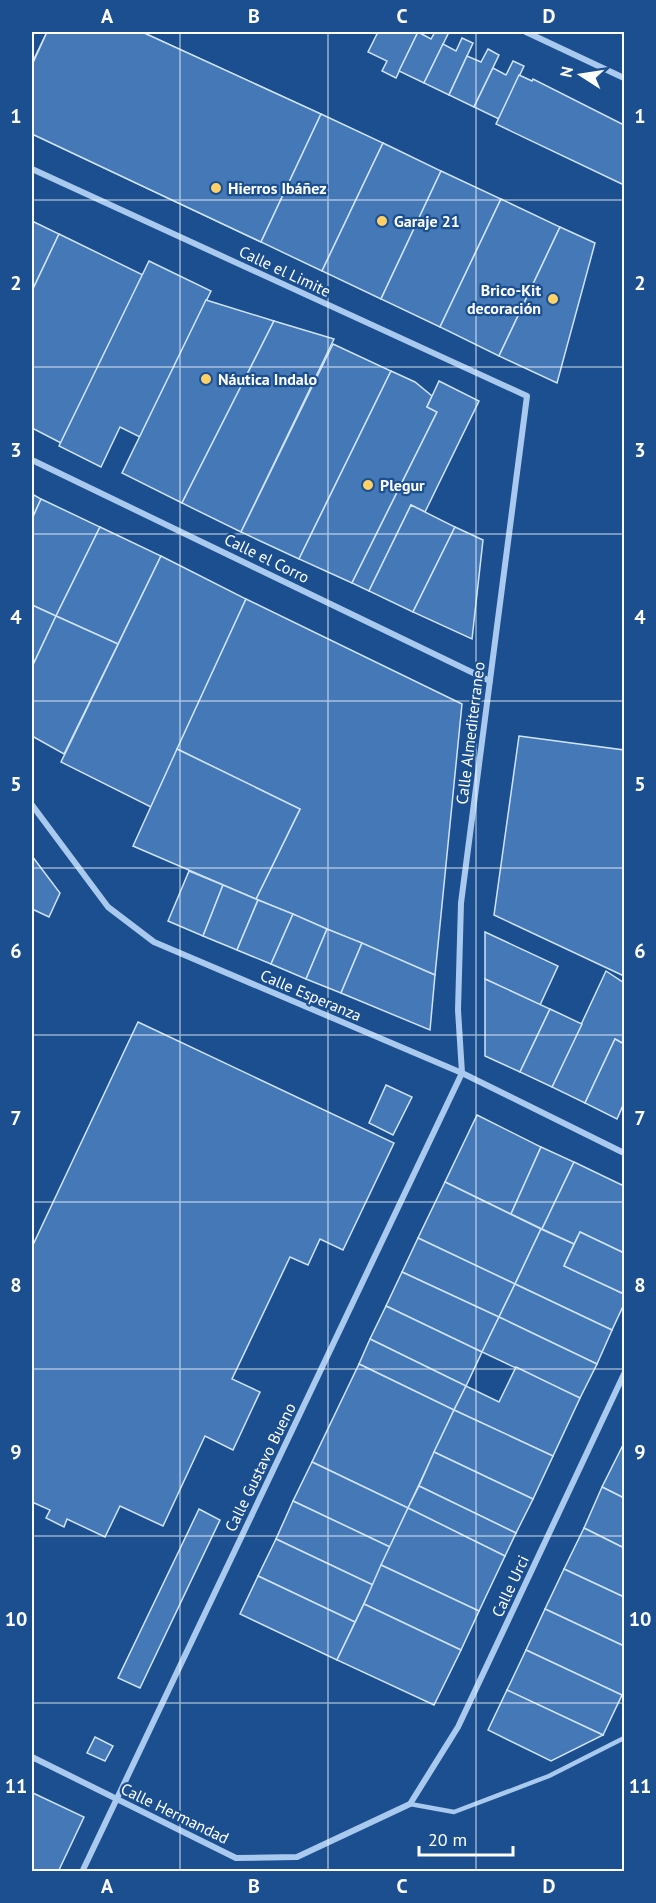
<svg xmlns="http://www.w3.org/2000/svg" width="656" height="1903" viewBox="0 0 656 1903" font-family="'PT Sans',sans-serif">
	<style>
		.building { fill: #4478b7; stroke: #cfe3fa; stroke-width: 1.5 }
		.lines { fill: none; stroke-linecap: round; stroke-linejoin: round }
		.lane { stroke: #a9c9ee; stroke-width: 4.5 }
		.street { stroke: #a9c9ee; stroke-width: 6 }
		.grid { fill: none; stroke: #fff; stroke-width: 1.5; stroke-opacity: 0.55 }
		.poi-dot { fill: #ffd166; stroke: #1b4f8f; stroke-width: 2 }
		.labels { text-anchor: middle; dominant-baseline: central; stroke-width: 4.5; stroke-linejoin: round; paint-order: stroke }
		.poi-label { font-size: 16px; font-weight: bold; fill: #fff; stroke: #1b4f8f; text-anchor: start }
		.street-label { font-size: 16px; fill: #fff; stroke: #1b4f8f }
		.neatline { fill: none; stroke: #fff; stroke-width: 2 }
		.grid-label { font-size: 20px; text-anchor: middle; font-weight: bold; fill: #fff }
	</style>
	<rect width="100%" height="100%" fill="#1b4f8f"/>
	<g class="building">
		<polygon points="47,32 142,32 321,114 261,242 32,134 59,71 34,59"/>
		<polygon points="47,32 142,32 321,114 261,242 32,134 32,65"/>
		<polygon points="378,32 418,32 396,78 382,71 387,61 368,52"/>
		<polygon points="418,32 431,39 435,32 449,32 424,83 399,71"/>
		<polygon points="462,38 473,43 449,95 424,83 443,44 456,51"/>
		<polygon points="488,49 499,55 474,107 449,95 467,56 481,62"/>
		<polygon points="513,61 524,66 499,119 474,107 493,68 506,75"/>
		<polygon points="519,75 532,81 533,79 624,125 624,185 496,124"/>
		<polygon points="321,114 383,143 322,271 261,242"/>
		<polygon points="383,143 441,171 381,299 322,271"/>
		<polygon points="441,171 501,199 440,327 381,299"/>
		<polygon points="501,199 560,227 499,356 440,327"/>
		<polygon points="32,221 59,234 32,291"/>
		<polygon points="560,227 595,243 557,383 499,356"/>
		<polygon points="59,234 143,275 61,443 32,428 32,291"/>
		<polygon points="149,261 211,291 140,437 120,427 101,467 59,446"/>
		<polygon points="206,300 274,321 182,503 122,473"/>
		<polygon points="274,321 334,339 241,532 182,503"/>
		<polygon points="333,344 391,371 299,559 241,532"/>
		<polygon points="391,371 415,382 432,396 427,407 437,412 352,583 299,559"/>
		<polygon points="439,381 479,401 425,512 411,505 369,591 352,583 437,412 427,407"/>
		<polygon points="32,494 41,499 32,519"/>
		<polygon points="41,499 100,527 56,616 32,605 32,519"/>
		<polygon points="411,505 455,527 413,612 369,591"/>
		<polygon points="100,527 161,556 118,644 56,616"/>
		<polygon points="455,527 483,540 472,639 413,612"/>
		<polygon points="161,556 246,599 151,807 61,762"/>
		<polygon points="246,599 462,704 435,975 256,899 300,809 177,749"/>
		<polygon points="32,605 56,616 32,667"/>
		<polygon points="56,616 118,644 64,754 32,736 32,667"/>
		<polygon points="519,736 624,750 624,976 494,915"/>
		<polygon points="177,749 300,809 256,899 133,846"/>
		<polygon points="32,856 60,893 49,917 32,909"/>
		<polygon points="189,871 223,885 203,936 168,921"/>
		<polygon points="223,885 258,900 237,950 203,936"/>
		<polygon points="258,900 293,914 271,964 237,950"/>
		<polygon points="293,914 327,929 306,979 271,964"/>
		<polygon points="327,929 362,943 341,993 306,979"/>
		<polygon points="485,932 558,966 540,1005 485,979"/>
		<polygon points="362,943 435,975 430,1030 341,993"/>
		<polygon points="606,971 624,983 624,1044 615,1039 585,1103 552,1087"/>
		<polygon points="485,979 550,1009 520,1072 485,1056"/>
		<polygon points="550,1009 582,1024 552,1087 520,1072"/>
		<polygon points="138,1022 394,1143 343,1250 320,1239 308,1265 290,1257 232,1379 260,1392 233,1450 205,1436 163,1526 120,1506 105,1537 67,1519 64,1527 46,1518 50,1510 32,1502 32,1247"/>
		<polygon points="615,1039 624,1044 624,1103 617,1119 585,1103"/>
		<polygon points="386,1085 412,1097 393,1135 369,1123"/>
		<polygon points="477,1115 541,1147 511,1214 445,1182"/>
		<polygon points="541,1147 574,1162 542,1229 511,1214"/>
		<polygon points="574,1162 624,1186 624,1253 580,1232 574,1244 542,1229"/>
		<polygon points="445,1182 541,1229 515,1284 418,1238"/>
		<polygon points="541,1229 574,1244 564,1266 624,1294 624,1304 612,1330 515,1284"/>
		<polygon points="580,1232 624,1253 624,1294 564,1266"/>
		<polygon points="418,1238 515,1284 499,1317 402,1272"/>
		<polygon points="402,1272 499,1317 482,1352 386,1306"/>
		<polygon points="515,1284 612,1330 597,1364 499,1317"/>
		<polygon points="386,1306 482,1352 466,1386 370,1339"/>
		<polygon points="499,1317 597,1364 580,1398 482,1352"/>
		<polygon points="370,1339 466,1386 454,1410 359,1364"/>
		<polygon points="359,1364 454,1410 408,1508 312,1462"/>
		<polygon points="516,1367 580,1398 553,1456 454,1410 466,1386 499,1402"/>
		<polygon points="454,1410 553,1456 533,1499 434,1452"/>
		<polygon points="622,1447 624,1448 624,1498 602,1487"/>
		<polygon points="434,1452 533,1499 516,1533 419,1486"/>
		<polygon points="312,1462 408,1508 390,1547 293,1501"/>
		<polygon points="419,1486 516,1533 505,1556 408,1508"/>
		<polygon points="602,1487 624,1498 624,1548 584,1528"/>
		<polygon points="293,1501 390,1547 373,1585 276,1539"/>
		<polygon points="408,1508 505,1556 479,1611 381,1565"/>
		<polygon points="199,1509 220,1520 140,1688 118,1678"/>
		<polygon points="584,1528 624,1548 624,1597 564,1569"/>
		<polygon points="276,1539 373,1585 355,1622 258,1576"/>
		<polygon points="381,1565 479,1611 461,1650 364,1604"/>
		<polygon points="564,1569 624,1597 624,1646 545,1609"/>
		<polygon points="258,1576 355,1622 337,1660 240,1614"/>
		<polygon points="364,1604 461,1650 434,1705 337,1660"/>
		<polygon points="545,1609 624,1646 624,1696 526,1650"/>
		<polygon points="526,1650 622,1695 603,1735 507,1690"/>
		<polygon points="507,1690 603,1735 551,1761 488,1730"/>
		<polygon points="95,1737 113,1746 105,1761 87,1753"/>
		<polygon points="33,1793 84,1817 58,1872 32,1872"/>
	</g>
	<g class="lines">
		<polyline class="lane" points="410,1804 454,1812 549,1776 624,1738"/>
		<g class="street">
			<polyline points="526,32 624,78"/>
			<polyline points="32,169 527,396 461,903 458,1010 462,1073 82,1872"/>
			<polyline points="32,460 490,681"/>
			<polyline points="32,805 108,907 154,942 462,1073 624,1153"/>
			<polyline points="32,1757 236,1858 297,1857 410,1804 458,1727 624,1374"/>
		</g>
	</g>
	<path class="grid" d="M180,32V1872M328,32V1872M476,32V1872M32,200H624M32,367H624M32,534H624M32,701H624M32,868H624M32,1035H624M32,1202H624M32,1369H624M32,1536H624M32,1703H624"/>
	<g class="poi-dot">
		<circle cx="216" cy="188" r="6"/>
		<circle cx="382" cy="221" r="6"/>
		<circle cx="553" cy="299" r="6"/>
		<circle cx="206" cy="379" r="6"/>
		<circle cx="368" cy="485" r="6"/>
	</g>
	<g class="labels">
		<g class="poi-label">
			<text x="228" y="188">Hierros Ibáñez</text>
			<text x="394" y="221">Garaje 21</text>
			<text x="541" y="290" text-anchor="end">Brico-Kit<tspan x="541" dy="18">decoración</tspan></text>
			<text x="218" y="379">Náutica Indalo</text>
			<text x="380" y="485">Plegur</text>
		</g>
		<g class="street-label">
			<text transform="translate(285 271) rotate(25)">Calle el Limite</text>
			<text transform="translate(267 558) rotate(26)">Calle el Corro</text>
			<text transform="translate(470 733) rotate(-83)">Calle Almediterraneo</text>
			<text transform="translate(311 995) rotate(23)">Calle Esperanza</text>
			<text transform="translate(260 1467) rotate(-64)">Calle Gustavo Bueno</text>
			<text transform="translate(510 1586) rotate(-65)">Calle Urci</text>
			<text transform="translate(175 1813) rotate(26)">Calle Hermandad</text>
		</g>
	</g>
	<rect width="656" height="1903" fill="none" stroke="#1b4f8f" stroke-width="66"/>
	<g transform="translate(581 75) rotate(282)" stroke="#1b4f8f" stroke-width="4.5" paint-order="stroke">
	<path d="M0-4.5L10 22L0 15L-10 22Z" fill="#ffffff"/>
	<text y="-9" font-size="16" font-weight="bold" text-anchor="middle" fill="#ffffff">N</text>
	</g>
	<path d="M419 1846v9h94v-9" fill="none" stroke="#ffffff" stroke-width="3"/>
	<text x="428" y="1846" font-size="18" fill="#ffffff" stroke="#1b4f8f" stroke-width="4.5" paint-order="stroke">20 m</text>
	<rect x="33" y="33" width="590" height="1837" class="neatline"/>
	<g class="grid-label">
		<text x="107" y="23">A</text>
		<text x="254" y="23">B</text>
		<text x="402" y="23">C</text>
		<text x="549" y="23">D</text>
		<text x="16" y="123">1</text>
		<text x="640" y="123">1</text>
		<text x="16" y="290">2</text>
		<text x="640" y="290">2</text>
		<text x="16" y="457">3</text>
		<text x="640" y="457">3</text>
		<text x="16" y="624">4</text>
		<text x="640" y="624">4</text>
		<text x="16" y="791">5</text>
		<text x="640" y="791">5</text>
		<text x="16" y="958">6</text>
		<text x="640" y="958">6</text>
		<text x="16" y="1125">7</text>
		<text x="640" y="1125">7</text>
		<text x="16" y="1292">8</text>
		<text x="640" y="1292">8</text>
		<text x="16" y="1459">9</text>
		<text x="640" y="1459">9</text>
		<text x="16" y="1626">10</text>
		<text x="640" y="1626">10</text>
		<text x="16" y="1793">11</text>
		<text x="640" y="1793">11</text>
		<text x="107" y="1893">A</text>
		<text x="254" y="1893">B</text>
		<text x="402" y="1893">C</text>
		<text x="549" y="1893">D</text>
	</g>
</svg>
